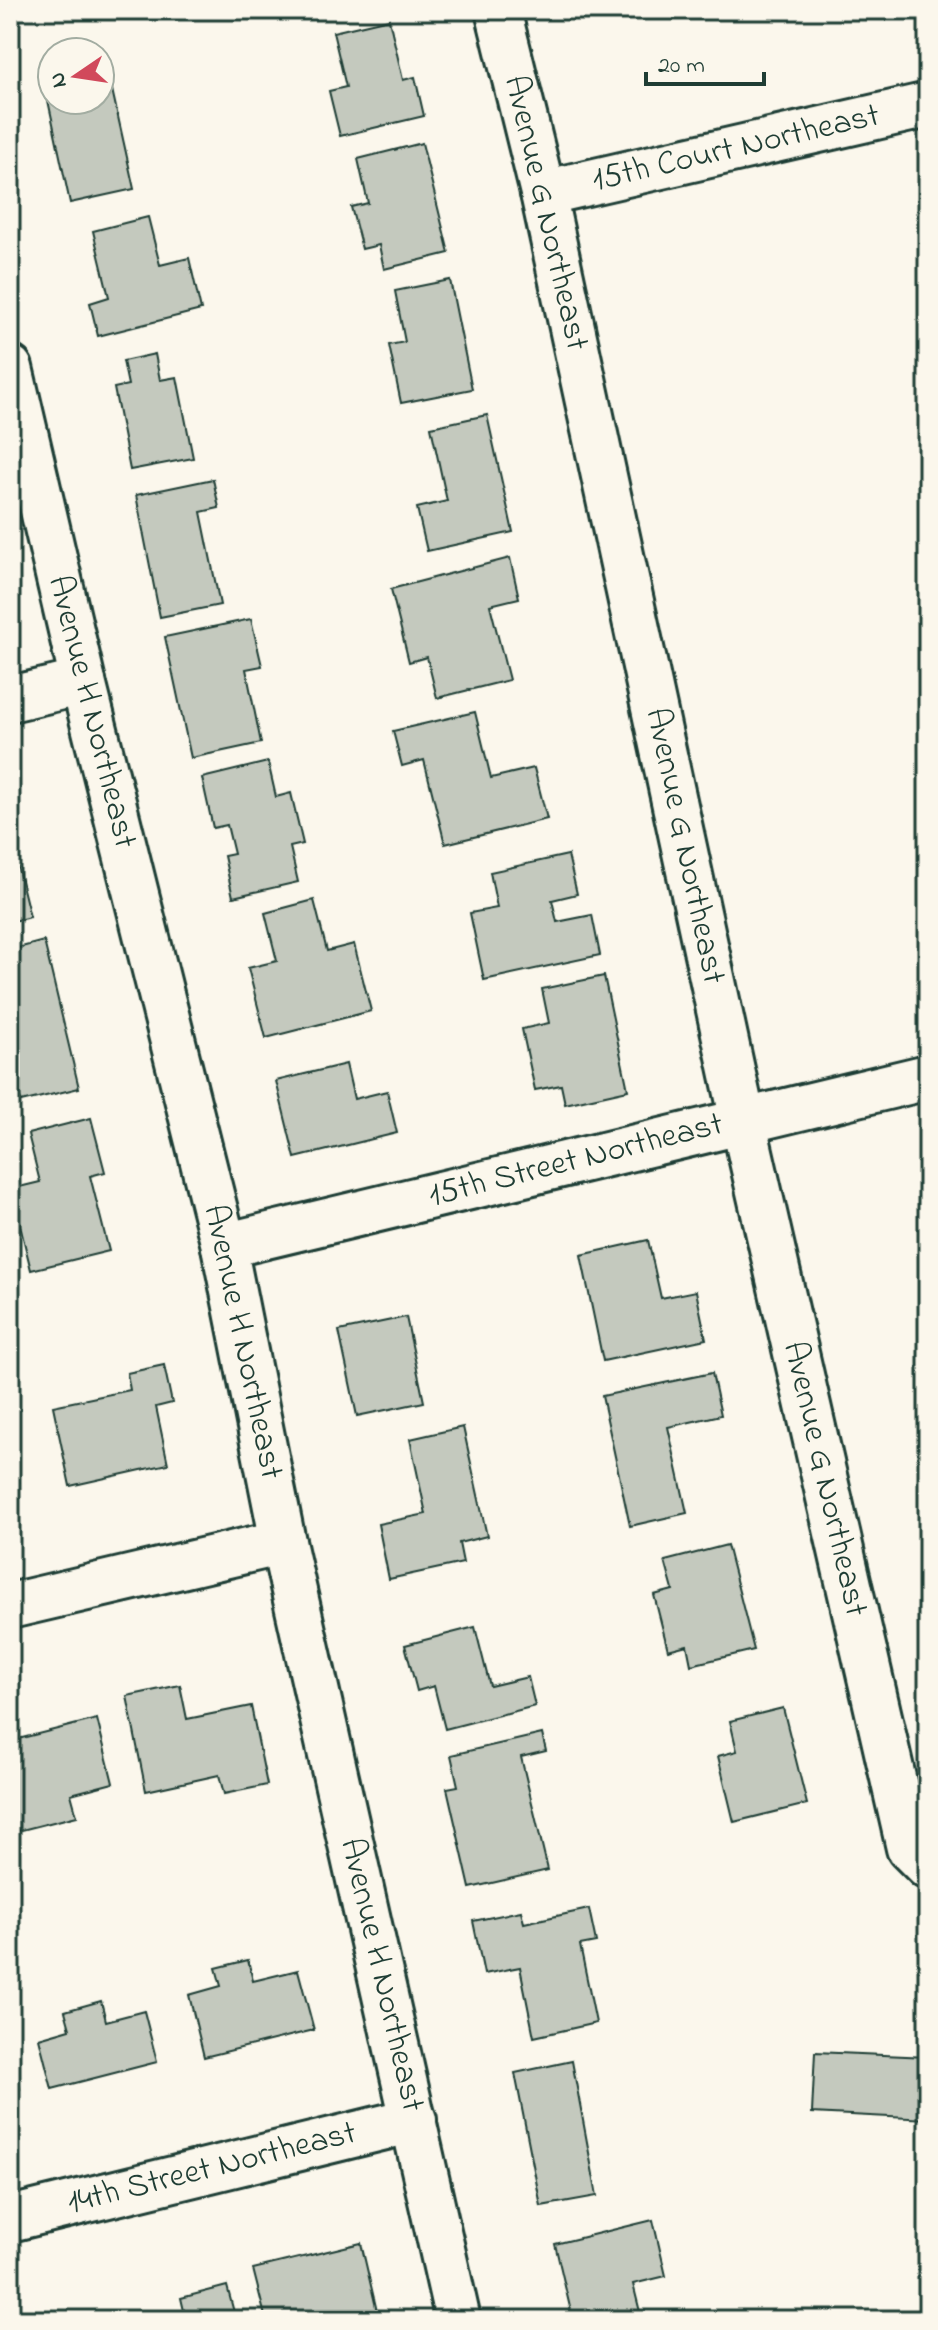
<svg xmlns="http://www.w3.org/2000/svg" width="938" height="2330" viewBox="0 0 938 2330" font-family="'Indie Flower',sans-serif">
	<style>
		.building { fill: #c4c9be; stroke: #1f3d34; stroke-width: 2 }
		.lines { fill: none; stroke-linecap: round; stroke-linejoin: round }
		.street-casing { stroke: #1f3d34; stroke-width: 50 }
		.street { stroke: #fbf7ec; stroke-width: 44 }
		.labels { text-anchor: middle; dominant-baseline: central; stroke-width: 6; stroke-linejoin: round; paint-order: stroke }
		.street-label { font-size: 34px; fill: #1f3d34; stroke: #fbf7ec }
	</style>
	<rect width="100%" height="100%" fill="#fbf7ec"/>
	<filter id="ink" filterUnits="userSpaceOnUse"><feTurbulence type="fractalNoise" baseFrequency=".0125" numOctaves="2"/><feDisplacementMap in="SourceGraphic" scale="16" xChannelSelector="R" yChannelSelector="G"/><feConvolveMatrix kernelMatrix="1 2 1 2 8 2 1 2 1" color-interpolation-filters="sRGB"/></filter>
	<g filter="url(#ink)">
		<g class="building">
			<polygon points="389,19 403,80 415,77 424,116 340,136 329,91 346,87 333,32"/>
			<polygon points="109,76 134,189 70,203 46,91 52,89 52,100 100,100 100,78"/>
			<polygon points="422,143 449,253 384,269 379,245 362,249 351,207 368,203 358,159"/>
			<polygon points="148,217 160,265 189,258 201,310 98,336 90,303 109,297 93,231"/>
			<polygon points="450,280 472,389 401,403 389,345 405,342 395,291"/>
			<polygon points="155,354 160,380 177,377 193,458 130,470 114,388 128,385 123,361"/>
			<polygon points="487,415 513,532 427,551 417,508 447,501 431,427"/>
			<polygon points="213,479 219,508 201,512 220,605 160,617 136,495"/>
			<polygon points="510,558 519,598 490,605 509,680 437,698 427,657 409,662 391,589"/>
			<polygon points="251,619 262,666 246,669 261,743 191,758 165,637"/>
			<polygon points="475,712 491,778 534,768 547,819 445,844 424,760 402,766 393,731"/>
			<polygon points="268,762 276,797 291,793 303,844 290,847 298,882 233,897 224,856 234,854 227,825 213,828 202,778"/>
			<polygon points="10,836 30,917 10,922"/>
			<polygon points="568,855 577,894 552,900 557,922 592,915 600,955 484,980 470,913 497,908 490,872"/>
			<polygon points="314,900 327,951 354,944 371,1011 266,1038 248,968 277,961 265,913"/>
			<polygon points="44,941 79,1088 21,1102 10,1057 10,950"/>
			<polygon points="604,976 628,1090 565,1104 561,1085 535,1090 522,1029 549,1023 542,989"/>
			<polygon points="346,1064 354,1099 387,1091 397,1133 295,1158 276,1081"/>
			<polygon points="91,1118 105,1172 90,1176 109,1251 31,1270 11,1189 40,1182 28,1134"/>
			<polygon points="648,1240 661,1298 696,1291 706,1339 603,1361 581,1255"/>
			<polygon points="406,1317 424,1402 357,1416 339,1331"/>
			<polygon points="164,1365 172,1403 156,1407 168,1464 70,1486 53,1406 130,1390 127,1373"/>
			<polygon points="712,1373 721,1415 668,1427 687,1513 630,1526 602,1396"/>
			<polygon points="463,1427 487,1536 459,1543 463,1563 389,1579 378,1524 426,1514 410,1439"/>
			<polygon points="10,1444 19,1482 10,1484"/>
			<polygon points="727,1545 754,1650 691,1665 687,1645 668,1650 654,1595 673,1590 665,1561"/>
			<polygon points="475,1627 490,1686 528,1677 535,1706 445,1729 434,1686 417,1691 405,1645"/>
			<polygon points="180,1685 187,1719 251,1706 267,1785 224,1794 219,1775 146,1791 127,1696"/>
			<polygon points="783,1708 807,1804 734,1822 718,1756 737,1751 730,1721"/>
			<polygon points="97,1719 113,1783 71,1794 77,1816 10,1833 10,1741"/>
			<polygon points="542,1734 546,1751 521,1757 548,1870 470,1888 447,1788 458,1786 451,1755"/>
			<polygon points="589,1909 596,1942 580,1945 596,2023 534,2037 520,1967 484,1974 473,1921 521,1911 524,1923"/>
			<polygon points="248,1960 253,1981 298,1970 314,2030 204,2057 189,1995 221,1986 216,1968"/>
			<polygon points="101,2001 106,2021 144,2011 157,2062 52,2089 39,2038 70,2029 65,2011"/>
			<polygon points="10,2042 20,2089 10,2091"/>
			<polygon points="815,2052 928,2057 928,2119 812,2113"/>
			<polygon points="572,2061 597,2196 541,2206 515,2073"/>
			<polygon points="653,2220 666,2276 633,2284 642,2320 573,2320 555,2244"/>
			<polygon points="361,2243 379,2320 266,2320 253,2269"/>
			<polygon points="227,2286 236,2320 164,2320 185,2315 181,2298"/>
		</g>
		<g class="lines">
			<defs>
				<g id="street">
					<polyline points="498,10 543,193 743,1121 909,1848 928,1867"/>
					<polyline points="543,193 928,105"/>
					<polyline points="10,368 83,682 224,1246 283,1542 458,2320"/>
					<polyline points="10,699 83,682"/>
					<polyline points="224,1246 928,1077"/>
					<polyline points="10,1606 283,1542"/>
					<polyline points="10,2219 414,2120"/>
				</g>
			</defs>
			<use href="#street" class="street-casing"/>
			<use href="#street" class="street"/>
		</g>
	</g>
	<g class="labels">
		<g class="street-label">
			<text transform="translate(736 149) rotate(-13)">15th Court Northeast</text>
			<text transform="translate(545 213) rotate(77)">Avenue G Northeast</text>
			<text transform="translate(91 712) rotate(76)">Avenue H Northeast</text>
			<text transform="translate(684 846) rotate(78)">Avenue G Northeast</text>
			<text transform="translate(576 1161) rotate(-14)">15th Street Northeast</text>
			<text transform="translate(242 1342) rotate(78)">Avenue H Northeast</text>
			<text transform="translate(824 1479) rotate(77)">Avenue G Northeast</text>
			<text transform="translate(381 1975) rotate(77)">Avenue H Northeast</text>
			<text transform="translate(212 2169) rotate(-14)">14th Street Northeast</text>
		</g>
	</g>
	<rect width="938" height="2330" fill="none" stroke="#fbf7ec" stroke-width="40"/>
	<rect x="20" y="20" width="898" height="2290" fill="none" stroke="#1f3d34" stroke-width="3" filter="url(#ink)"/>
	<g transform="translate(76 76) rotate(257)"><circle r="38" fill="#fbf7ec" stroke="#a3ada2" stroke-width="2"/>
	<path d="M0-6L14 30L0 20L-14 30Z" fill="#d1495b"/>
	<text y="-12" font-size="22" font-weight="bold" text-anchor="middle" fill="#1f3d34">N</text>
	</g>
	<path d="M646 72v12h118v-12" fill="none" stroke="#1f3d34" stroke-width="4"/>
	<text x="658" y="72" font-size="24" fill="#1f3d34" stroke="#fbf7ec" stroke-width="6" paint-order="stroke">20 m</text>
</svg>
